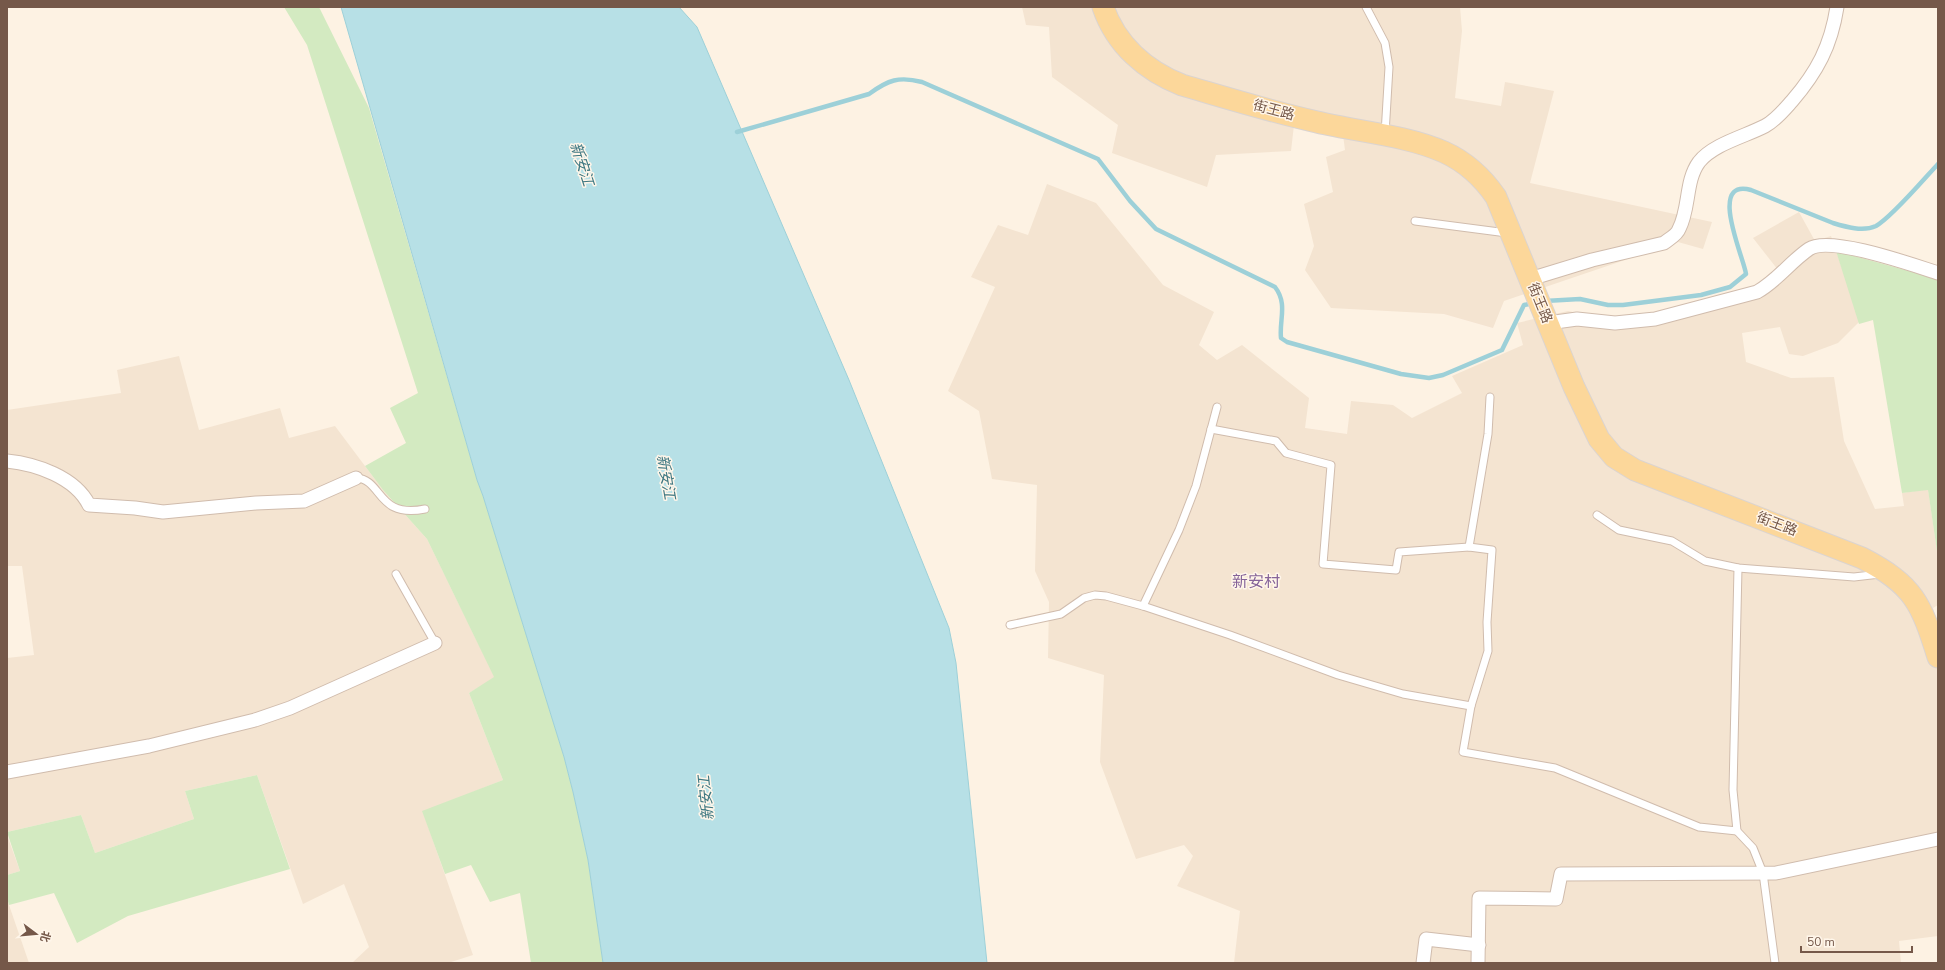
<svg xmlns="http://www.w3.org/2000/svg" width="1945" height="970" viewBox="0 0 1945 970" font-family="'Nunito Sans','Noto Sans SC',sans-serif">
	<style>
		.residential { fill: #f4e4d1 }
		.green { fill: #d3eac1 }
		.water { fill: #b7e0e6; stroke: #9dd0d8 }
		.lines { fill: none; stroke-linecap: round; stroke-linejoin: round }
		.stream { stroke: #9dd0d8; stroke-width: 4.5 }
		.service-casing { stroke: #d0bcad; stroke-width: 9 }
		.minor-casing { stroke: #d0bcad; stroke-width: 15 }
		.primary-casing { stroke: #dbd4d0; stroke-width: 23 }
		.service { stroke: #fff; stroke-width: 7 }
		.minor { stroke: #fff; stroke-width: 13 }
		.primary { stroke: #fcd79a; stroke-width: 21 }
		.labels { text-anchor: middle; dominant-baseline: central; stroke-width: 3; stroke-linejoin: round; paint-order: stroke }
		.street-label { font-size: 14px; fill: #755849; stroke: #fff6ea }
		.water-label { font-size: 15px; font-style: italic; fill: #3f7882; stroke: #fff6ea }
		.quarter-label { font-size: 16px; fill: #866499; stroke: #fff6ea }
	</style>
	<rect width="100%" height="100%" fill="#fdf2e3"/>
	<g class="residential">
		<polygon points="1022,7 1460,7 1462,31 1455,98 1501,106 1505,82 1554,91 1530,183 1712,222 1703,249 1678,242 1504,301 1493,328 1444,314 1331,308 1305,270 1314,246 1304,204 1333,192 1326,157 1345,150 1343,135 1294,125 1291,151 1216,155 1207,187 1112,153 1118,125 1052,77 1049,27 1026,25"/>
		<polygon points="1047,184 1096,203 1163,285 1214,312 1199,345 1217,360 1242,345 1309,398 1305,428 1347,434 1351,401 1393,405 1412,418 1462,393 1452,376 1523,345 1517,323 1568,311 1615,321 1770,288 1782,275 1753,238 1799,212 1815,241 1831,236 1860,321 1838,343 1803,356 1789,354 1780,327 1742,333 1746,362 1791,378 1834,377 1844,441 1875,509 1904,506 1902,493 1928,489 1938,558 1938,605 1933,608 1938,625 1938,936 1899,941 1901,963 1234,963 1240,911 1177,886 1193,856 1184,845 1136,859 1100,762 1104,675 1048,658 1049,602 1035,571 1037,485 992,479 979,411 948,391 995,287 971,277 998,225 1028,235"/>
		<polygon points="179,356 199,430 280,408 289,438 335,426 383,490 427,539 495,678 469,693 503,780 423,812 473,955 448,963 352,963 369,947 344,884 303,904 257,775 185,791 194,819 95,853 81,815 7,832 7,658 34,655 22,566 7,566 7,410 121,393 117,370"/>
		<polygon points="7,835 20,871 7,875"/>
		<polygon points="7,898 9,905 29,963 7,963"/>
	</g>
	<g class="green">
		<polygon points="284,7 319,7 369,108 477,480 483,496 564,757 573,792 588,860 603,963 531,963 520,893 490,902 471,865 445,874 422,811 503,780 469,693 494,677 427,539 383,490 365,466 406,443 390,408 418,393 307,45"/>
		<polygon points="1836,251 1938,279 1938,558 1928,490 1902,493 1873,320 1859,324"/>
		<polygon points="257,775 290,869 128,916 77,943 54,893 9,905 7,898 7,875 20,871 7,832 81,815 95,853 194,819 185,791"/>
	</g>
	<polygon class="water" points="341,7 679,7 697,27 849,380 949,628 956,663 987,963 603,963 588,860 573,792 564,757 483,496 477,480"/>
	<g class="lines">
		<g class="stream">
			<path d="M737,132L869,94C888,80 899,76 922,82L1098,159L1130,201L1156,229L1275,287C1288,304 1279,320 1281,338L1287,342L1401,374L1429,378L1443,375L1502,350L1524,305L1534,303"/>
			<path d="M1545,301L1580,299L1608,305H1623L1701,295L1730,287L1746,274C1744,258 1707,178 1751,190L1833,223C1846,227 1863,232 1876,226C1891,218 1924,179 1938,164"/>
		</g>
		<defs>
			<g id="service">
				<polyline points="1366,7 1385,43 1389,67 1385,134"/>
				<polyline points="1415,221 1507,233"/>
				<polyline points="1211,429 1276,441 1286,453 1331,465 1323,564 1396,570 1399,552 1469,547"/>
				<path d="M356,478C383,479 376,519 425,509"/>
				<polyline points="1597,515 1619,530 1672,541 1705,561 1738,568 1854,577 1880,574"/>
				<polyline points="1738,568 1733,790 1737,831 1753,848 1763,873 1775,963"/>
				<polyline points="396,574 435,643"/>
				<polyline points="1143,606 1179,530 1196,486 1217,407"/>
				<polyline points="1010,625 1061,614 1084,598 1095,595 1106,596 1143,606 1230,635 1338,675 1403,694 1471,706 1463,752 1555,768 1699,827 1737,831"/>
				<polyline points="1471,706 1488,651 1487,622 1492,550 1469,547 1488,434 1490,397"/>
			</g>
			<g id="minor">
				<path d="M1530,279L1592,260L1664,243C1669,239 1677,235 1679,229C1690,208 1685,181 1699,162C1713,144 1746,136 1765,126C1776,120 1784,110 1792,101C1817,72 1831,46 1837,7"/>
				<path d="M1548,323L1577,319L1615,323L1655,319L1757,292C1777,281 1790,262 1809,249C1829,235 1913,265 1938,273"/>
				<path d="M7,461C36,464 75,477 89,505L135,508L163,512L256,503L304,501L356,478"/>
				<polyline points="7,772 149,746 255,720 290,708 435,643"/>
				<polyline points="1423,963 1426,939 1479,945"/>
				<polyline points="1478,963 1479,898 1556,899 1561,874 1776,873 1938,839"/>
			</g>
			<path id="primary" d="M1103,7C1116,45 1146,71 1182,85C1227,98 1272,112 1317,122C1359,132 1405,135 1444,152C1466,162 1483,178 1496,197L1574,387L1599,439L1614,457L1635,470L1862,558C1914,585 1921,603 1938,657"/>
		</defs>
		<use href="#service" class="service-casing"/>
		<use href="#minor" class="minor-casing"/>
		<use href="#primary" class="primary-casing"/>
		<use href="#service" class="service"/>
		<use href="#minor" class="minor"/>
		<use href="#primary" class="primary"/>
	</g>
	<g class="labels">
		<g class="street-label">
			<text transform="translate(1274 110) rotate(15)">街王路</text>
			<text transform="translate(1540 303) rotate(68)">街王路</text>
			<text transform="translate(1777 524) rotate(21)">街王路</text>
		</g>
		<g class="water-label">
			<text transform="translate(582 164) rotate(72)">新安江</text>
			<text transform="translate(666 477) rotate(80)">新安江</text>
			<text transform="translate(706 798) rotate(-96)">新安江</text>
		</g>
		<g class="quarter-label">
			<text x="1256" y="582">新安村</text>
		</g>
	</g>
	<rect width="1945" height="970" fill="none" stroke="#755849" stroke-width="16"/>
	<g transform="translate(36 934) rotate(106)" stroke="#fff6ea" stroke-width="3" paint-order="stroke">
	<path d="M0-3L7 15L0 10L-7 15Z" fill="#755849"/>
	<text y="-6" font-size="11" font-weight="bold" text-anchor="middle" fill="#755849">北</text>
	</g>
	<path d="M1801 946v6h111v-6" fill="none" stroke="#755849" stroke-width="2"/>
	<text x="1807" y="946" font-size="12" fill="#755849" stroke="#fff6ea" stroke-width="3" paint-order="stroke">50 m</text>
</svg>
